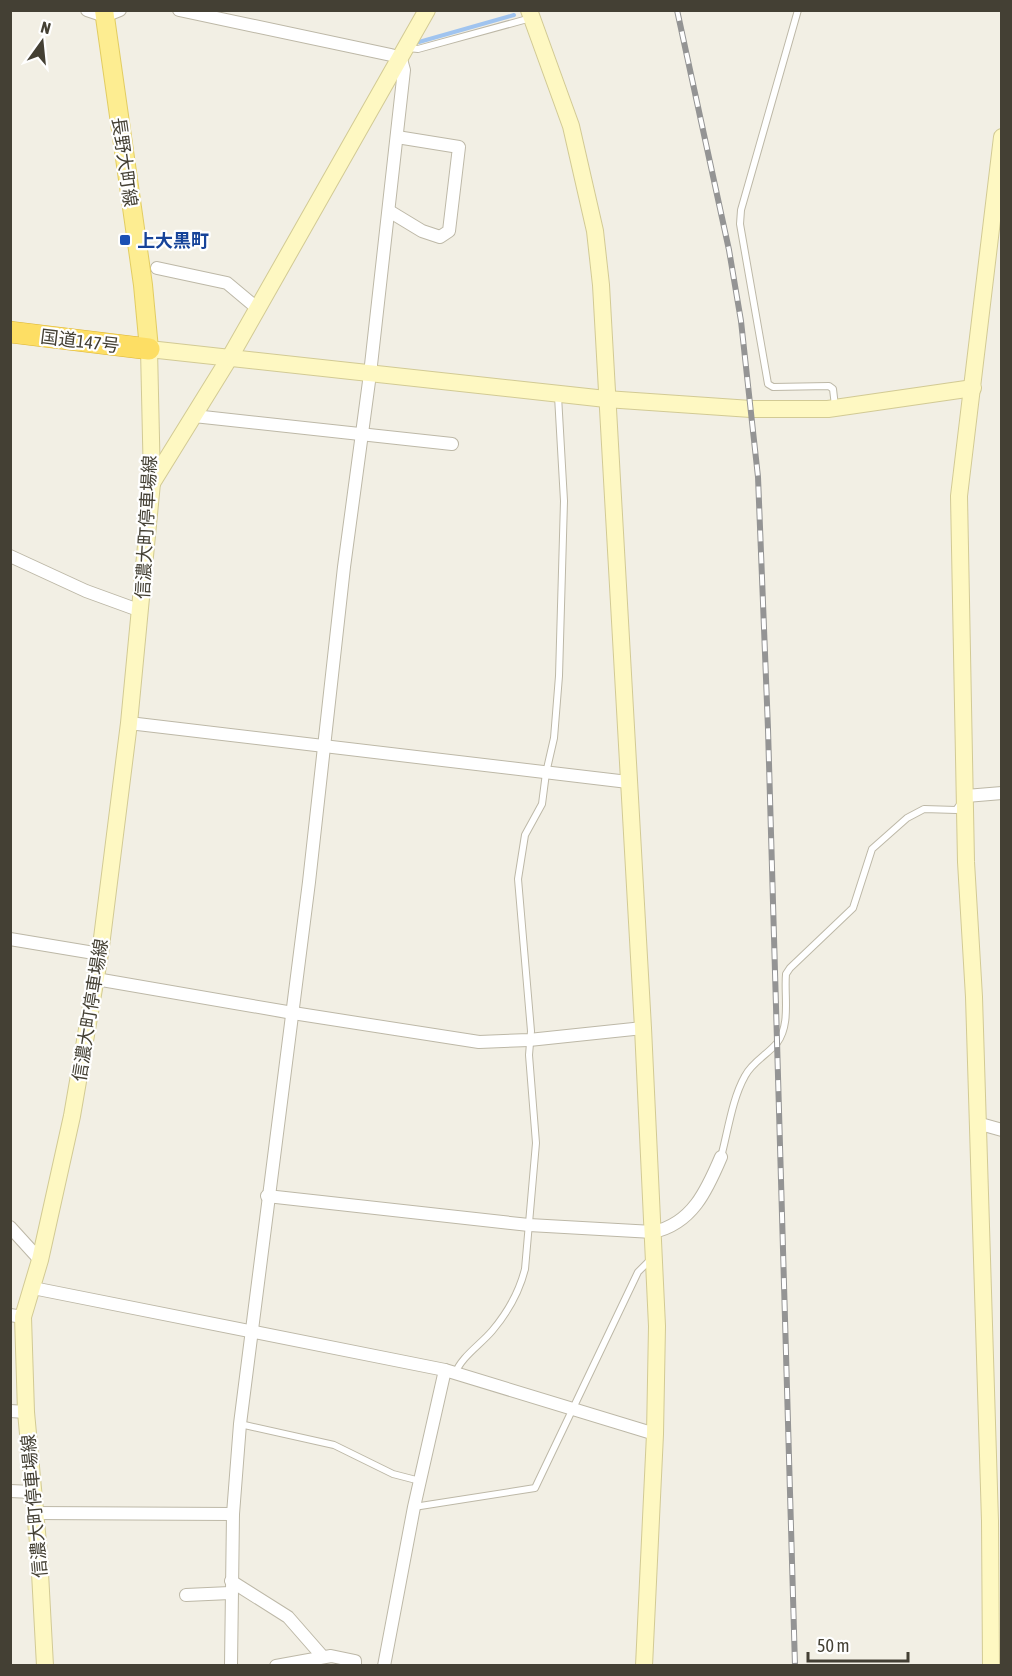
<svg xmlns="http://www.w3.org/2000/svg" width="1012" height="1676" viewBox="0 0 1012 1676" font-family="'Asap Condensed','Noto Sans JP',sans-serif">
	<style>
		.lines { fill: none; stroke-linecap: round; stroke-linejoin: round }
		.stream { stroke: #a0c4ef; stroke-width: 4 }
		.lane-casing { stroke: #bdb8a7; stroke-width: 8 }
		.street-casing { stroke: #bdb8a7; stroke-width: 14 }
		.secondary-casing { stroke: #d2ca94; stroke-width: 18 }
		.primary-casing { stroke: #e2cd62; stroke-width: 20 }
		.highway-casing { stroke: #dcb534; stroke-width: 22 }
		.lane { stroke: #fff; stroke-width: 6 }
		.street { stroke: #fff; stroke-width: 12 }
		.secondary { stroke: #fef8c2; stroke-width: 16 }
		.primary { stroke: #fded91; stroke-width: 18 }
		.highway { stroke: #fdde64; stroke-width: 21 }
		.rail-casing { stroke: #949494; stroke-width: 6 }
		.rail { stroke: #fff; stroke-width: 4; stroke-dasharray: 11; stroke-linecap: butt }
		.transit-dot { fill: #1a4fb4; stroke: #fff; stroke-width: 2 }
		.labels { text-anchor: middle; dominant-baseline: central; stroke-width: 4.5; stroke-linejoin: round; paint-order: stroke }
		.street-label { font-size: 18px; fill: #444034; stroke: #fff }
		.transit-label { font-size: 18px; font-weight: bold; fill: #164399; stroke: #fff; text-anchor: start }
	</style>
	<rect width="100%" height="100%" fill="#f2efe4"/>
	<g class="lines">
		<polyline class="stream" points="419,42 514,15"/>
		<defs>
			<g id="lane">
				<polyline points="798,10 741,210 740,224 768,384 773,387 829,386 833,389 835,406"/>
				<polyline points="408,48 418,49 531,18"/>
				<path d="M721,1157C728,1131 732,1099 745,1076C752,1062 767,1055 777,1043C791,1024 784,996 786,974L790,968L853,908L872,849L907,818L924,809L956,810L961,803"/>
				<path d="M455,1374C461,1357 480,1345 492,1331C508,1312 519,1293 525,1269L536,1143L529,1055L531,1031L518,879L525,835L542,804L546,773L554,738L559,676L564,501L558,396"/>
				<polyline points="240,1424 334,1445 393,1474 420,1481"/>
				<polyline points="414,1507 535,1488 638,1272 651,1259"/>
			</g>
			<g id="street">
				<polyline points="87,10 105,16 120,10"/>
				<polyline points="179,10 391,55 401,59 404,70 370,374 344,567 309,882 240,1424 233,1514 231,1666"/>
				<polyline points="389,211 422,231 440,237 449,231 459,147 397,137"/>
				<polyline points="157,268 227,283 258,309"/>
				<polyline points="194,416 452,444"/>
				<polyline points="10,556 86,591 141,611"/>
				<polyline points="129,723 628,782"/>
				<polyline points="966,796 1002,793"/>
				<polyline points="10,939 100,954"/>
				<polyline points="96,979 293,1013 479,1042 529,1040 643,1028"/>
				<polyline points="977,1123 1002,1130"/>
				<path d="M267,1196L529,1225L653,1232C692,1224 707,1190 721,1157"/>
				<polyline points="10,1227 40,1260"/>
				<polyline points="33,1288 445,1370 655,1434"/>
				<polyline points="10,1315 23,1317"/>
				<polyline points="10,1411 26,1412"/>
				<polyline points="10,1491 32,1492"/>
				<polyline points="33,1513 233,1514"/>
				<polyline points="231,1581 288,1617 323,1657"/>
				<polyline points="186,1595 230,1593"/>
				<polyline points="276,1666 331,1656 355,1661 355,1666"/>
				<polyline points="384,1666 414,1507 445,1370"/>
			</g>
			<g id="secondary">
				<polyline points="529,10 571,126 595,231 601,285 643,1028 657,1326 655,1434 644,1666"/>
				<polyline points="152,483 230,357 427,10"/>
				<polyline points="45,1666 39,1554 26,1412 23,1317 40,1260 72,1116 100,954 129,723 152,483 149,349 606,399 751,409 828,409 973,388"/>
				<polyline points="991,1666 990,1521 974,997 966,862 959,496 1002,137"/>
			</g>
			<polyline id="primary" points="104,10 143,285 149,349"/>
			<polyline id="highway" points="10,332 149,349"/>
		</defs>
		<use href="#lane" class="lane-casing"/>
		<use href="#street" class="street-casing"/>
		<use href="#secondary" class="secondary-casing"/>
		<use href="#primary" class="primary-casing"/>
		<use href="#highway" class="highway-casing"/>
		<use href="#lane" class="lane"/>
		<use href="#street" class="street"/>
		<use href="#secondary" class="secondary"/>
		<use href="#primary" class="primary"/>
		<use href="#highway" class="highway"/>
		<defs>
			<polyline id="rail" points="677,10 729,250 741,321 758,477 768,729 795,1666"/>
		</defs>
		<use href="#rail" class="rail-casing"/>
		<use href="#rail" class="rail"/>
	</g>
	<rect class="transit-dot" x="119" y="234" width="12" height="12" rx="3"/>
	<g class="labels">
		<g class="street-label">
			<text transform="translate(125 162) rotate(82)">長野大町線</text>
			<text transform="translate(80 341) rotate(7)">国道147号</text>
			<text transform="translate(146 527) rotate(-87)">信濃大町停車場線</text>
			<text transform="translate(90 1010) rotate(-81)">信濃大町停車場線</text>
			<text transform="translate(34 1506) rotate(-95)">信濃大町停車場線</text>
		</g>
		<g class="transit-label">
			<text x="137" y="240">上大黒町</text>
		</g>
	</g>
	<rect width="1012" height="1676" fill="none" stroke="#444034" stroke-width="24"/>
	<g transform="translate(42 42) rotate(15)" stroke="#ffffff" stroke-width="4.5" paint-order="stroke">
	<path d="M0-4.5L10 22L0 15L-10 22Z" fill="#444034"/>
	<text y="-9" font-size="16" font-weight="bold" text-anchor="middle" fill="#444034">N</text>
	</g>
	<path d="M808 1652v9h100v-9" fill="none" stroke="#444034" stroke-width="3"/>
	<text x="817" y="1652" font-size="18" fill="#444034" stroke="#ffffff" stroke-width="4.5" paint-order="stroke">50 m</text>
</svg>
